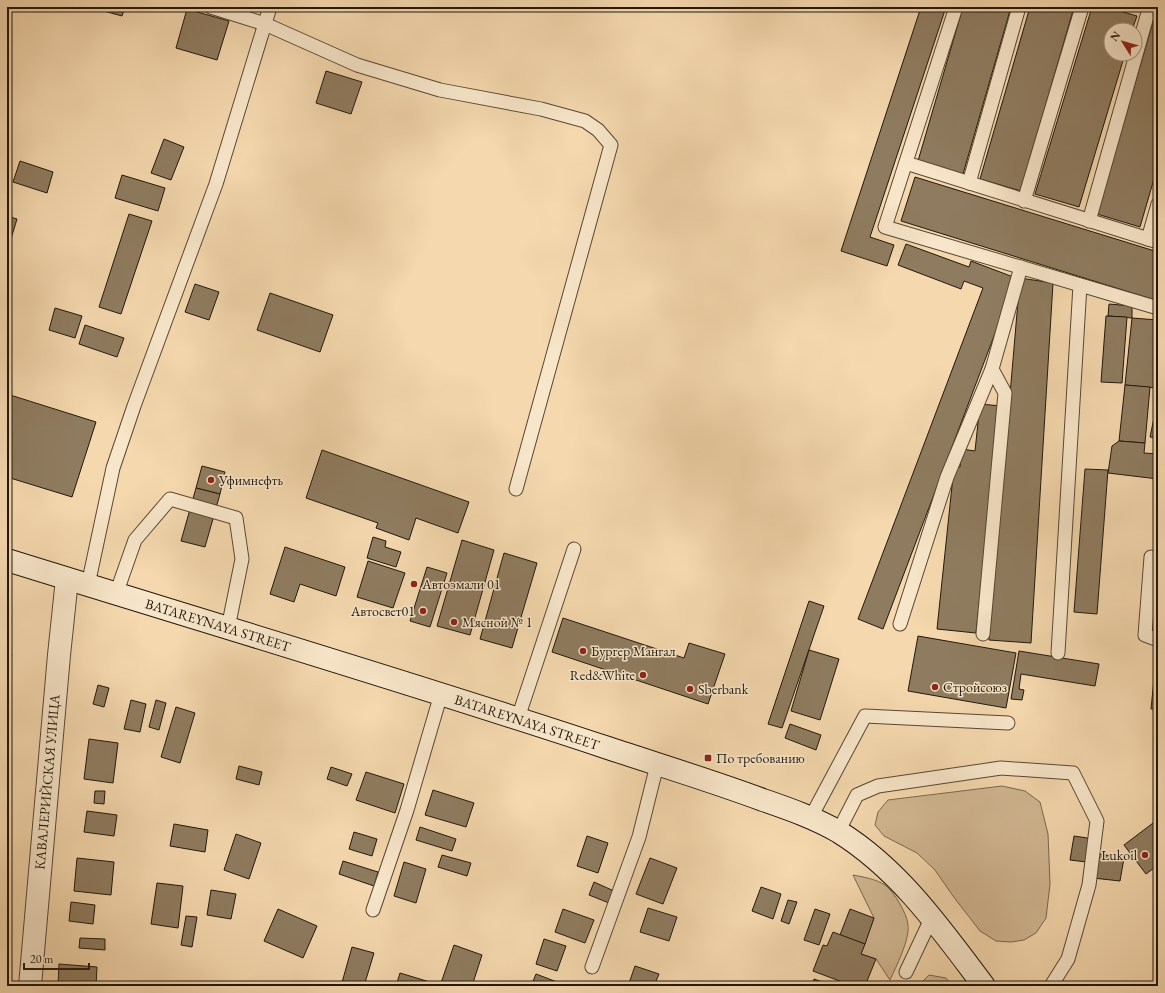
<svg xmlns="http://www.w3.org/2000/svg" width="1165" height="993" viewBox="0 0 1165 993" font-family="'EB Garamond',serif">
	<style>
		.green { fill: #d1b792; stroke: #79684f }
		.building { fill: #8f7c60; stroke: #21180c }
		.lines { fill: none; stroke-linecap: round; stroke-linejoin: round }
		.service-casing { stroke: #564834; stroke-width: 15 }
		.tertiary-casing { stroke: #564834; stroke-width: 24 }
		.secondary-casing { stroke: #21180c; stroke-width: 24 }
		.service { stroke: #f8e6ca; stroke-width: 13 }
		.tertiary { stroke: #f8e6ca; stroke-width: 22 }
		.secondary { stroke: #f8e6ca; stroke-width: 22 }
		.poi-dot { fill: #8f2418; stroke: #f8e6ca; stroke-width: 1.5 }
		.labels { text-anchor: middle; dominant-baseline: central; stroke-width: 3; stroke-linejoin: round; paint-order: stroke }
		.poi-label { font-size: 14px; fill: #21180c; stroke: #f8e6ca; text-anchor: start }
		.street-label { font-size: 14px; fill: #21180c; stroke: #f8e6ca }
	</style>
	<rect width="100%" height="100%" fill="#f5d8ae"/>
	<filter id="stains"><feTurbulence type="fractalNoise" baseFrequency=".005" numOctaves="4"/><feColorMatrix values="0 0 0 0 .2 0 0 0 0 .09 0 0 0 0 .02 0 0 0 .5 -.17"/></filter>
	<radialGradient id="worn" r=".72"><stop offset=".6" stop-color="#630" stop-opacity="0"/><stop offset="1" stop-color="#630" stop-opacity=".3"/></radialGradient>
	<g class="green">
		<polygon points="1002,786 1025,791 1040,802 1048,834 1050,884 1046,918 1036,933 1024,940 1011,942 996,941 980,931 953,896 935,870 917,853 884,836 875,825 878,812 888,800"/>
		<path d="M853,875C863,877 876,879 885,885C894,892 907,913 908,925C910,939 896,967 890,980L876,959L861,954L874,918Z"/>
		<polygon points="929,975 946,978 953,986 918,986"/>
	</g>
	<g class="building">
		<polygon points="89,7 125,7 122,16"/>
		<polygon points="921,7 946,7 870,237 894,245 887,266 841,251"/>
		<polygon points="963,7 1011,7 963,174 918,161"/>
		<polygon points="1030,7 1074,7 1021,191 980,179"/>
		<polygon points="1092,7 1106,7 1137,16 1132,30 1111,30 1111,54 1125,54 1079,207 1035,194"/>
		<polygon points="187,9 229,21 217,60 176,48"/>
		<polygon points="1153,22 1158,24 1158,165 1140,227 1097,214"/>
		<polygon points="326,71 362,82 351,114 316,103"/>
		<polygon points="164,139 184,147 171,180 151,173"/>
		<polygon points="20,161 53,172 47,193 13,182"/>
		<polygon points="122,175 165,188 158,211 115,198"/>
		<polygon points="915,177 1158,252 1158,301 901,221"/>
		<polygon points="129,214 152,221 121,314 99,307"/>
		<polygon points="7,216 17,219 7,252"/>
		<polygon points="906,244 969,267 971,261 1016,278 883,629 858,619 983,288 964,281 961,289 898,265"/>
		<polygon points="1020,278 1053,283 1031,643 989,640"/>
		<polygon points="195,284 219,292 209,320 185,312"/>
		<polygon points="270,293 333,315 320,352 257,330"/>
		<polygon points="1109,304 1132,306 1132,318 1108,316"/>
		<polygon points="55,308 82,316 75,338 49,330"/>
		<polygon points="1106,316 1127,317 1122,383 1101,382"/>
		<polygon points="1132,318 1158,320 1158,368 1156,388 1125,385"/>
		<polygon points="85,325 124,338 117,357 79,344"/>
		<polygon points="1125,385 1150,387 1145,443 1119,441"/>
		<polygon points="7,394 96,422 72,497 7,477"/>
		<polygon points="980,404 1001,406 976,633 937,629 954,467 960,467 962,449 975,451"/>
		<polygon points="1155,413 1158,414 1158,438 1150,437"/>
		<polygon points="1119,441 1145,443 1144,453 1158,454 1158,479 1108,473 1112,446"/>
		<polygon points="322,450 469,502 458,533 416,518 409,540 376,528 378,523 306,498"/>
		<polygon points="202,466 225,472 220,494 196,488"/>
		<polygon points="1085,469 1108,470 1097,614 1074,612"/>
		<polygon points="196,488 220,494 205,547 181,541"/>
		<polygon points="373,537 386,541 385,547 401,552 396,567 367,558"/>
		<polygon points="462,540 494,550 470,635 437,626"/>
		<polygon points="285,547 345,567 336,596 300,584 294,602 270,594"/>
		<polygon points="504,553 537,563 512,648 480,639"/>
		<polygon points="368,561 405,573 393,608 357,597"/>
		<polygon points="427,567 447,573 430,627 410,621"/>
		<polygon points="809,601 824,606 782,728 768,724"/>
		<polygon points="563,618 684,658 689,643 725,654 708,704 552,652"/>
		<polygon points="918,636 1016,653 1006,708 908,691"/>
		<polygon points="809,650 839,659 820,720 791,711"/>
		<polygon points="1019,651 1099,664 1095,686 1021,674 1019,689 1024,690 1022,700 1011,699"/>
		<polygon points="7,654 12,655 7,673"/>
		<polygon points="1154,679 1158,679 1158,709 1151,709"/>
		<polygon points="98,685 109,688 104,707 93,704"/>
		<polygon points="131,700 146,704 140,732 124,729"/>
		<polygon points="156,700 166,703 159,730 149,727"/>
		<polygon points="176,707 195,713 180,763 161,757"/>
		<polygon points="790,724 821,735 816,750 785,738"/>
		<polygon points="89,739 118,743 113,783 84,779"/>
		<polygon points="239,766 262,772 259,785 236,779"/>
		<polygon points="331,767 352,774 347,786 327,779"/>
		<polygon points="366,772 404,784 395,813 356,800"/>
		<polygon points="433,790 474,803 466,827 425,815"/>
		<polygon points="95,791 105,791 104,804 94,803"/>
		<polygon points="87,811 117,815 114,836 84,832"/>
		<polygon points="1157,820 1158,865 1146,874 1124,845"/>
		<polygon points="174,824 208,830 205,852 170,846"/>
		<polygon points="420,827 456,839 452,851 416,840"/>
		<polygon points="354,832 377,839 372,856 349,849"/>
		<polygon points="236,834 261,843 249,879 224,870"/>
		<polygon points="587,836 608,843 598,873 577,866"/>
		<polygon points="1074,836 1100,840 1099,854 1124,858 1120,881 1093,878 1095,863 1070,860"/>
		<polygon points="442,855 471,863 467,876 438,867"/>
		<polygon points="77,858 114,862 111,895 74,891"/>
		<polygon points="650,858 677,868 663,904 636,894"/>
		<polygon points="343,861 378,872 374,886 339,874"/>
		<polygon points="404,862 426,869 416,903 394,896"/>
		<polygon points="594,882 614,891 609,903 589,895"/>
		<polygon points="157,883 183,886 178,928 151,924"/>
		<polygon points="761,887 781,894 773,919 752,911"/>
		<polygon points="211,890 236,894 231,919 207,915"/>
		<polygon points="788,900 797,902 789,924 781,921"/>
		<polygon points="71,902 95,905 93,924 69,921"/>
		<polygon points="648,908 677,917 669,941 640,932"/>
		<polygon points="278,909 317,926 303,958 264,941"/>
		<polygon points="563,909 594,920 585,943 555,932"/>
		<polygon points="815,909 830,914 819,945 804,940"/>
		<polygon points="850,909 874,918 865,944 840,935"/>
		<polygon points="186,916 197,917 192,947 181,945"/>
		<polygon points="833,932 865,944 861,954 876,959 865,986 853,986 813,971 823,945 827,946"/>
		<polygon points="80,938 105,939 105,950 79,948"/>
		<polygon points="544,939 566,946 557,971 536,964"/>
		<polygon points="454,945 482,955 472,986 440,986"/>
		<polygon points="352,947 374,953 364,986 341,986"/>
		<polygon points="59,964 97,967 96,986 58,986"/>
		<polygon points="635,966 659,974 654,986 628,986"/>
		<polygon points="400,973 433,983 432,986 396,986"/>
		<polygon points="536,974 557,982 555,986 531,986"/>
		<polygon points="814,979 834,986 812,986"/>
	</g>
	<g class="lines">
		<defs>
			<g id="service">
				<polyline points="211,7 265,24 357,65 440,90 541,109 585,121 598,130 611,145 516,489"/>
				<polyline points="956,7 885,227 1158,308"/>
				<polyline points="906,163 1158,242"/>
				<polyline points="969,183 1019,7"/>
				<polyline points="1024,201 1082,7"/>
				<polyline points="1089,221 1149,9"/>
				<polyline points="1148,239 1158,204"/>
				<polyline points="1151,557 1145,635 1158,640"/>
				<polyline points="88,585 113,468 134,406 216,184 270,7"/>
				<polyline points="116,594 135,540 170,499 236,518 242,559 228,628"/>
				<polyline points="900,624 947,477 992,369 1021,267"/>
				<polyline points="983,634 1005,393 992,369"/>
				<polyline points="1058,653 1080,285"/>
				<polyline points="518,718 574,549"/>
				<polyline points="811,817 865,716 1008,723"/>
				<polyline points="838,832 857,795 878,786 1001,768 1073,773 1097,821 1089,885 1068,959 1051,986"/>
				<polyline points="373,910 407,810 441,694"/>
				<polyline points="592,967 639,837 657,765"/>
				<polyline points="906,972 932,917"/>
			</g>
			<polyline id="tertiary" points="30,986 59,655 67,579"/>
			<path id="secondary" d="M7,560C207,622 409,682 608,748C659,765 712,781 763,800C789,809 815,818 839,832C900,870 941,929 984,986"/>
		</defs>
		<use href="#service" class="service-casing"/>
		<use href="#tertiary" class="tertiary-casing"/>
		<use href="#secondary" class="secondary-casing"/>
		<use href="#service" class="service"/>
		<use href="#tertiary" class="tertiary"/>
		<use href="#secondary" class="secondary"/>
	</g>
	<g class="poi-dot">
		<circle cx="211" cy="480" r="4"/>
		<circle cx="414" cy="584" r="4"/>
		<circle cx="423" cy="611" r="4"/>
		<circle cx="454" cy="622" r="4"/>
		<circle cx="583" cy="651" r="4"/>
		<circle cx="643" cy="675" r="4"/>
		<circle cx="935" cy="687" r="4"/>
		<circle cx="690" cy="689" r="4"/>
		<rect x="704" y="754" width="8" height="8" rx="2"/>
		<circle cx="1145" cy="855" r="4"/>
	</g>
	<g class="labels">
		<g class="poi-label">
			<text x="219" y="480">Уфимнефть</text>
			<text x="422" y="584">Автоэмали 01</text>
			<text x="415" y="611" text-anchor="end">Автосвет01</text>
			<text x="462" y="622">Мясной № 1</text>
			<text x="591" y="651">Бургер Мангал</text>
			<text x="635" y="675" text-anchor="end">Red&amp;White</text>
			<text x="943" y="687">Стройсоюз</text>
			<text x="698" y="689">Sberbank</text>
			<text x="716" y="758">По требованию</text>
			<text x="1137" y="855" text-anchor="end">Lukoil</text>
		</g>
		<g class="street-label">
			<text transform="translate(218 625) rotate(17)">BATAREYNAYA STREET</text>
			<text transform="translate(527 722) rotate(18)">BATAREYNAYA STREET</text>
			<text transform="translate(47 782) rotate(-85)">КАВАЛЕРИЙСКАЯ УЛИЦА</text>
		</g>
	</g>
	<rect width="1165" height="993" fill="none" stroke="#f5d8ae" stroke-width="24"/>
	<rect x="8" y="8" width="1149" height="977" fill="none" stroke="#21180c" stroke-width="2"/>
	<rect x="12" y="12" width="1141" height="969" fill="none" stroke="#21180c"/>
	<g transform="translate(1123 42) rotate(307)"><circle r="19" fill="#f8e6ca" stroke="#a2947e"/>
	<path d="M0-3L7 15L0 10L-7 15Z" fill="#8f2418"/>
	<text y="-6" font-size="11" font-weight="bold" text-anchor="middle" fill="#21180c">N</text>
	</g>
	<path d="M24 963v6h65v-6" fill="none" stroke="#21180c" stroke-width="2"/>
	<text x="30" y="963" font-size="12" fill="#21180c" stroke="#f8e6ca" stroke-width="3" paint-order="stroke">20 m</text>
	<rect width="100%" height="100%" filter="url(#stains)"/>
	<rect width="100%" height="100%" fill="url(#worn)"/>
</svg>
